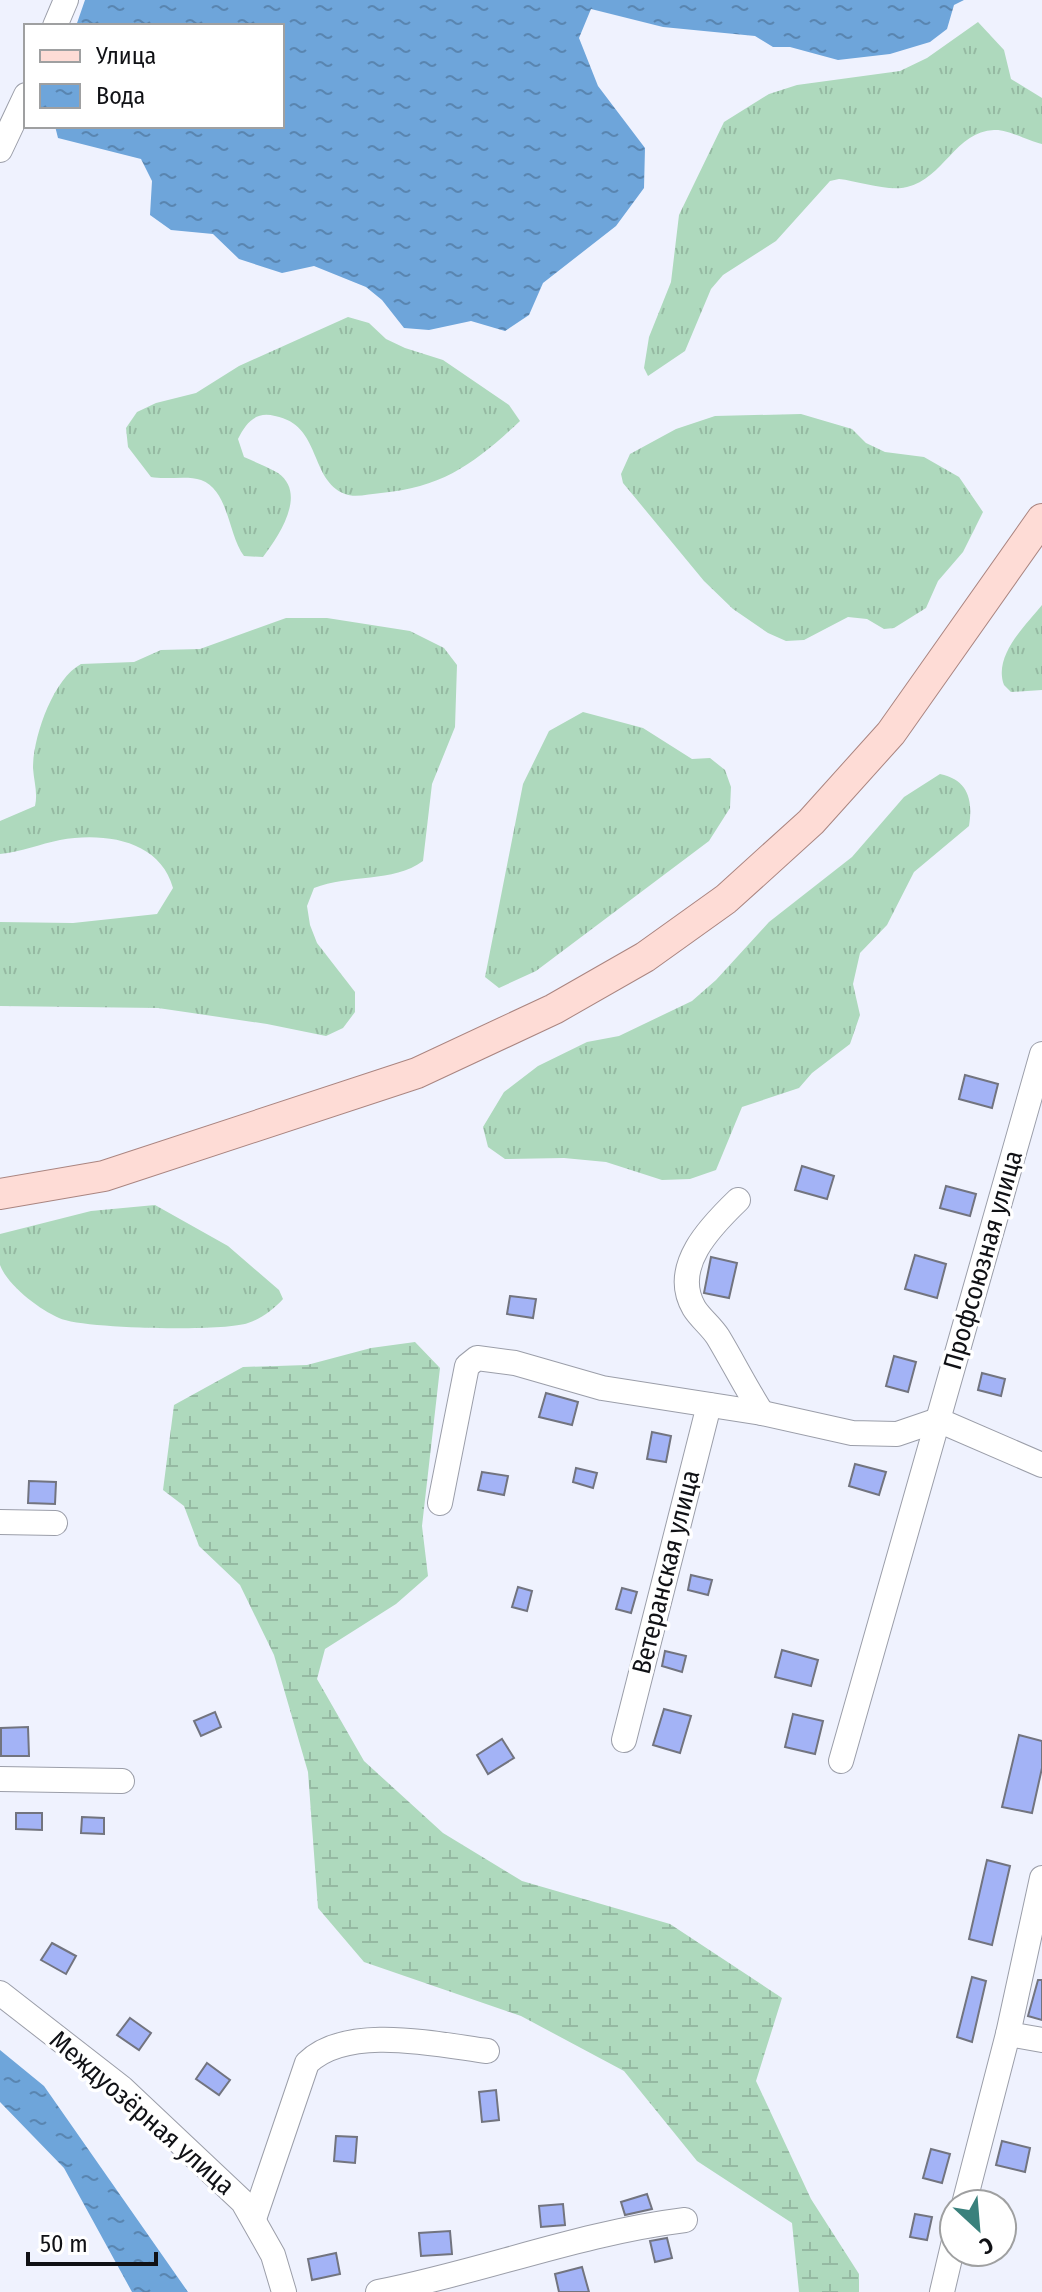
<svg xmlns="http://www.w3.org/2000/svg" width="1042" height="2292" viewBox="0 0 1042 2292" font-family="'Fira Sans Condensed',sans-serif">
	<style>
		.grass { fill: url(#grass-tufts) }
		.wetland { fill: url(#wetland-marsh) }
		.water { fill: url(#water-ripples) }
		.building { fill: #a3b3f6; stroke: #72747f; stroke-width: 2 }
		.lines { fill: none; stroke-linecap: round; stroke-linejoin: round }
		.minor-casing { stroke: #9b9ea9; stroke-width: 26 }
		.major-casing { stroke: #aa8580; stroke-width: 32 }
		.minor { stroke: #fff; stroke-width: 24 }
		.major { stroke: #fedcd6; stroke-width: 30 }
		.labels { text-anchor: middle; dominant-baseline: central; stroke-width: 7; stroke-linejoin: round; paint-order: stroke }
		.street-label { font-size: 26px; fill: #101115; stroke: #fff }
	</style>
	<defs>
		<pattern id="grass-tufts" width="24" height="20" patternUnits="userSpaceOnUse" patternTransform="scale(2)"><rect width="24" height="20" fill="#aed9bd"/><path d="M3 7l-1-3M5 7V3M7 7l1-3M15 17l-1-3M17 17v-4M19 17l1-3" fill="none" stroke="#95b9a2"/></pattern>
		<pattern id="wetland-marsh" width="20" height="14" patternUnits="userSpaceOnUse" patternTransform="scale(2)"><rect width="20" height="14" fill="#aed9bd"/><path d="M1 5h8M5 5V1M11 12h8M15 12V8" fill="none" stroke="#95b9a2"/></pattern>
		<pattern id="water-ripples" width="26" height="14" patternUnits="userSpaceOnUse" patternTransform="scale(2)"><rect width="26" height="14" fill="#6ea5da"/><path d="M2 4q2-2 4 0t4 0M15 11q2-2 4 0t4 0" fill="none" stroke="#5985b0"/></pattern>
	</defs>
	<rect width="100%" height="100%" fill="#eff2fe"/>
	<g class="grass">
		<path d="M978,22L1004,50L1011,79L1042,98V144C1028,141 1008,129 994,130C956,131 943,179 907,187C889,192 858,181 839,179L830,181L776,241L723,275L711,289L685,351L648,376L644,368L649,337L671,282L679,215L724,122L769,94L797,85L900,71L927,58Z"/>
		<path d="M348,317L369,323L386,339L405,348L443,360L509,405L520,421C475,463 444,487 381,493C370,494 354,498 345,494C309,480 322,425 275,416C255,411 246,423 238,439L244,457C255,462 268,467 278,473C308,494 278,537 263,557L244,556C228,535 229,490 201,480C188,475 166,480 151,477L128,447L126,428L137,412L156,403L196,393L239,366Z"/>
		<polygon points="801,414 852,429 866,443 885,452 924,457 959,477 983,512 963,552 938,581 926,608 894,628 884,629 867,619 848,617 804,640 786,641 768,633 733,609 704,581 623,483 621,474 630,454 676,429 715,416"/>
		<path d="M1042,605V690L1011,692L1004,685C993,656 1025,626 1042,605Z"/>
		<path d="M286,618H327L410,631L444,648L457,665L455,727L432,784L423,861C393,883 349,874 314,888L307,906L310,925L317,943L355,992V1012L343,1028L326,1036L267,1024L158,1008L0,1006V922L73,923L157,914L173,888C160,840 104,832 60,840C40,844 21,852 0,854V821L35,806C38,793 34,782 33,768C33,737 53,679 81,664L134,662L161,650L200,649Z"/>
		<polygon points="583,712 643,728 692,759 710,758 725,770 731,787 730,808 709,841 536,971 499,988 485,977 523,784 549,731"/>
		<path d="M940,774C969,780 973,801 969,826L914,872L887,925L860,953L853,984L860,1015L850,1044L812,1073L799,1088L742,1107L716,1170L690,1179L662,1180L606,1162L564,1158L505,1159L488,1147L483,1127L504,1092L538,1066L587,1042L619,1036L692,1001L716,980L769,922L852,857L904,797Z"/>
		<path d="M155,1205L228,1246L279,1290L283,1299C274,1309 261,1319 248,1323C223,1332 82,1329 59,1318C39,1309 8,1286 0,1265C0,1257 0,1243 0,1234L91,1211Z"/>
	</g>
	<polygon class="wetland" points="415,1342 440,1368 422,1526 428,1576 396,1604 325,1649 317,1679 364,1761 443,1833 522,1881 670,1924 782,1998 756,2081 811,2199 859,2274 859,2292 799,2292 792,2223 697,2161 624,2071 521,2016 364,1962 318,1908 308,1772 274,1655 240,1585 199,1546 184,1506 163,1490 174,1405 243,1367 307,1365 371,1348"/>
	<g class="water">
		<polygon points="85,0 964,0 954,5 947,29 930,42 890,54 838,60 790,47 773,47 755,36 663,27 591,9 579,38 598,86 645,148 644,188 616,226 543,283 529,315 505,331 471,321 429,330 404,328 382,300 366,287 314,266 282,273 239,259 213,234 171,230 150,215 152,181 141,159 58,138 55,126 282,126 282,26 76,26"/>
		<polygon points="0,2050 44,2086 188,2292 132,2292 64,2168 0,2102"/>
	</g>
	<g class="building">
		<polygon points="965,1075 998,1084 992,1108 959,1099"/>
		<polygon points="802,1166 834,1176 827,1199 795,1190"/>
		<polygon points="946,1186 976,1194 970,1216 940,1208"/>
		<polygon points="915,1255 946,1264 937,1298 905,1289"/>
		<polygon points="711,1257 737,1263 729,1298 704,1293"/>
		<polygon points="510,1296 536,1299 533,1318 507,1314"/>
		<polygon points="894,1356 916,1362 908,1392 886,1386"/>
		<polygon points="982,1373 1005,1379 1001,1396 978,1390"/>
		<polygon points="546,1393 578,1402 572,1425 539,1417"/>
		<polygon points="652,1432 671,1436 666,1462 647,1459"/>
		<polygon points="855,1464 886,1472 879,1495 849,1486"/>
		<polygon points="576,1468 597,1473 593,1488 573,1482"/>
		<polygon points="482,1472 508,1476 504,1495 478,1490"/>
		<polygon points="29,1481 56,1482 55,1504 28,1503"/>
		<polygon points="691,1575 712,1580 708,1595 688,1590"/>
		<polygon points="518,1587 532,1591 527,1611 512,1607"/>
		<polygon points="622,1588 637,1592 631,1613 616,1609"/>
		<polygon points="782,1650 818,1660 811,1686 775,1677"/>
		<polygon points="665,1651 686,1656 682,1672 662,1666"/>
		<polygon points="664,1709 691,1716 680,1753 653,1745"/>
		<polygon points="215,1712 221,1727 201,1736 194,1721"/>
		<polygon points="793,1714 823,1721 815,1754 785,1747"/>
		<polygon points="28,1727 29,1756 1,1756 1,1728"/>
		<polygon points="1019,1735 1042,1741 1042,1768 1032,1813 1002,1807"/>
		<polygon points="502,1739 514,1758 488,1774 477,1755"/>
		<polygon points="16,1813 42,1813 42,1830 16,1829"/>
		<polygon points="82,1817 104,1818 104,1834 81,1833"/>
		<polygon points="987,1860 1010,1866 992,1945 969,1939"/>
		<polygon points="52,1943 76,1956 66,1974 41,1960"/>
		<polygon points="972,1977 986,1981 972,2042 957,2037"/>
		<polygon points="1038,1980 1042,1980 1042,2020 1028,2016"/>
		<polygon points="130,2018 151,2033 139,2050 117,2035"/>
		<polygon points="207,2063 230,2080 219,2095 196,2079"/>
		<polygon points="496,2090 499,2120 482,2122 479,2092"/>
		<polygon points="336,2136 357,2137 355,2163 334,2161"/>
		<polygon points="1002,2141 1030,2148 1025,2172 996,2165"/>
		<polygon points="931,2149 950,2154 942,2183 923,2178"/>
		<polygon points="647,2194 652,2209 625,2215 621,2202"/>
		<polygon points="563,2204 565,2225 541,2227 539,2206"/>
		<polygon points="915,2214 932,2217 927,2240 910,2237"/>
		<polygon points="450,2231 452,2254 421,2256 419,2233"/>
		<polygon points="667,2238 672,2258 655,2262 650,2241"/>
		<polygon points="336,2253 340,2274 312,2280 308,2259"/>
		<polygon points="582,2267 589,2292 559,2292 555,2274"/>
	</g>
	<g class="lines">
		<defs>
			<g id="minor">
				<polyline points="55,26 66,0"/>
				<polyline points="0,150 26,95"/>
				<path d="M738,1200C711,1226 670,1267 694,1308C700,1318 711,1326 718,1337C733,1362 746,1388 762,1413"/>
				<polyline points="440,1503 467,1366 477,1358 515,1363 602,1388 762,1413 852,1433 897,1434 938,1420 1042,1465"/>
				<polyline points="0,1522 55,1523"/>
				<polyline points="624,1740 709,1405"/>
				<polyline points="841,1761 1042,1054"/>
				<polyline points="0,1779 122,1781"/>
				<polyline points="0,1993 122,2088 243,2202 273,2255 284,2292"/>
				<polyline points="1008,2034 1042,2040"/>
				<polyline points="964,2204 1008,2034 1042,1878"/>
				<path d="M254,2219L307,2063C347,2024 435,2044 487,2051"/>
				<path d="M378,2292C481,2272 580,2233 685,2220"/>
				<polyline points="942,2292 954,2241"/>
			</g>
			<polyline id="major" points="0,1194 104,1176 417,1073 554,1009 645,957 726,899 811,822 891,733 1042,519"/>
		</defs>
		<use href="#minor" class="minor-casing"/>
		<use href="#major" class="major-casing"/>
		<use href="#minor" class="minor"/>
		<use href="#major" class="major"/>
	</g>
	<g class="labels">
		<g class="street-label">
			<text transform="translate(983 1260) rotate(-74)">Профсоюзная улица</text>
			<text transform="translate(666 1572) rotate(-76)">Ветеранская улица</text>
			<text transform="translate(142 2113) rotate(41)">Междуозёрная улица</text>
		</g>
	</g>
	<rect x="24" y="24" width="260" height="104" fill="#ffffff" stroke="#9fa0a1" stroke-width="2"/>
	<rect x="40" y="50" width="40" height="12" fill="#fedcd6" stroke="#9fa0a1" stroke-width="2"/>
	<text x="96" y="64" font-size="24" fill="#101115">Улица</text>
	<rect x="40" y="84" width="40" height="24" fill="url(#water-ripples)" stroke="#9fa0a1" stroke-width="2"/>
	<text x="96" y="104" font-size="24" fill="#101115">Вода</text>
	<g transform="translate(978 2228) rotate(154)"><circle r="38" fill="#ffffff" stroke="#9fa0a1" stroke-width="2"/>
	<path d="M0-6L14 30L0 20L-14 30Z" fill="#3a817c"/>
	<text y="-12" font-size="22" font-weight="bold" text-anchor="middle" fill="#101115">С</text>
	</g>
	<path d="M28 2252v12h128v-12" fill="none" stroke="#101115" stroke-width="4"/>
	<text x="40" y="2252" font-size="24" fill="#101115" stroke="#ffffff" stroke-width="6" paint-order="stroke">50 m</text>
</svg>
